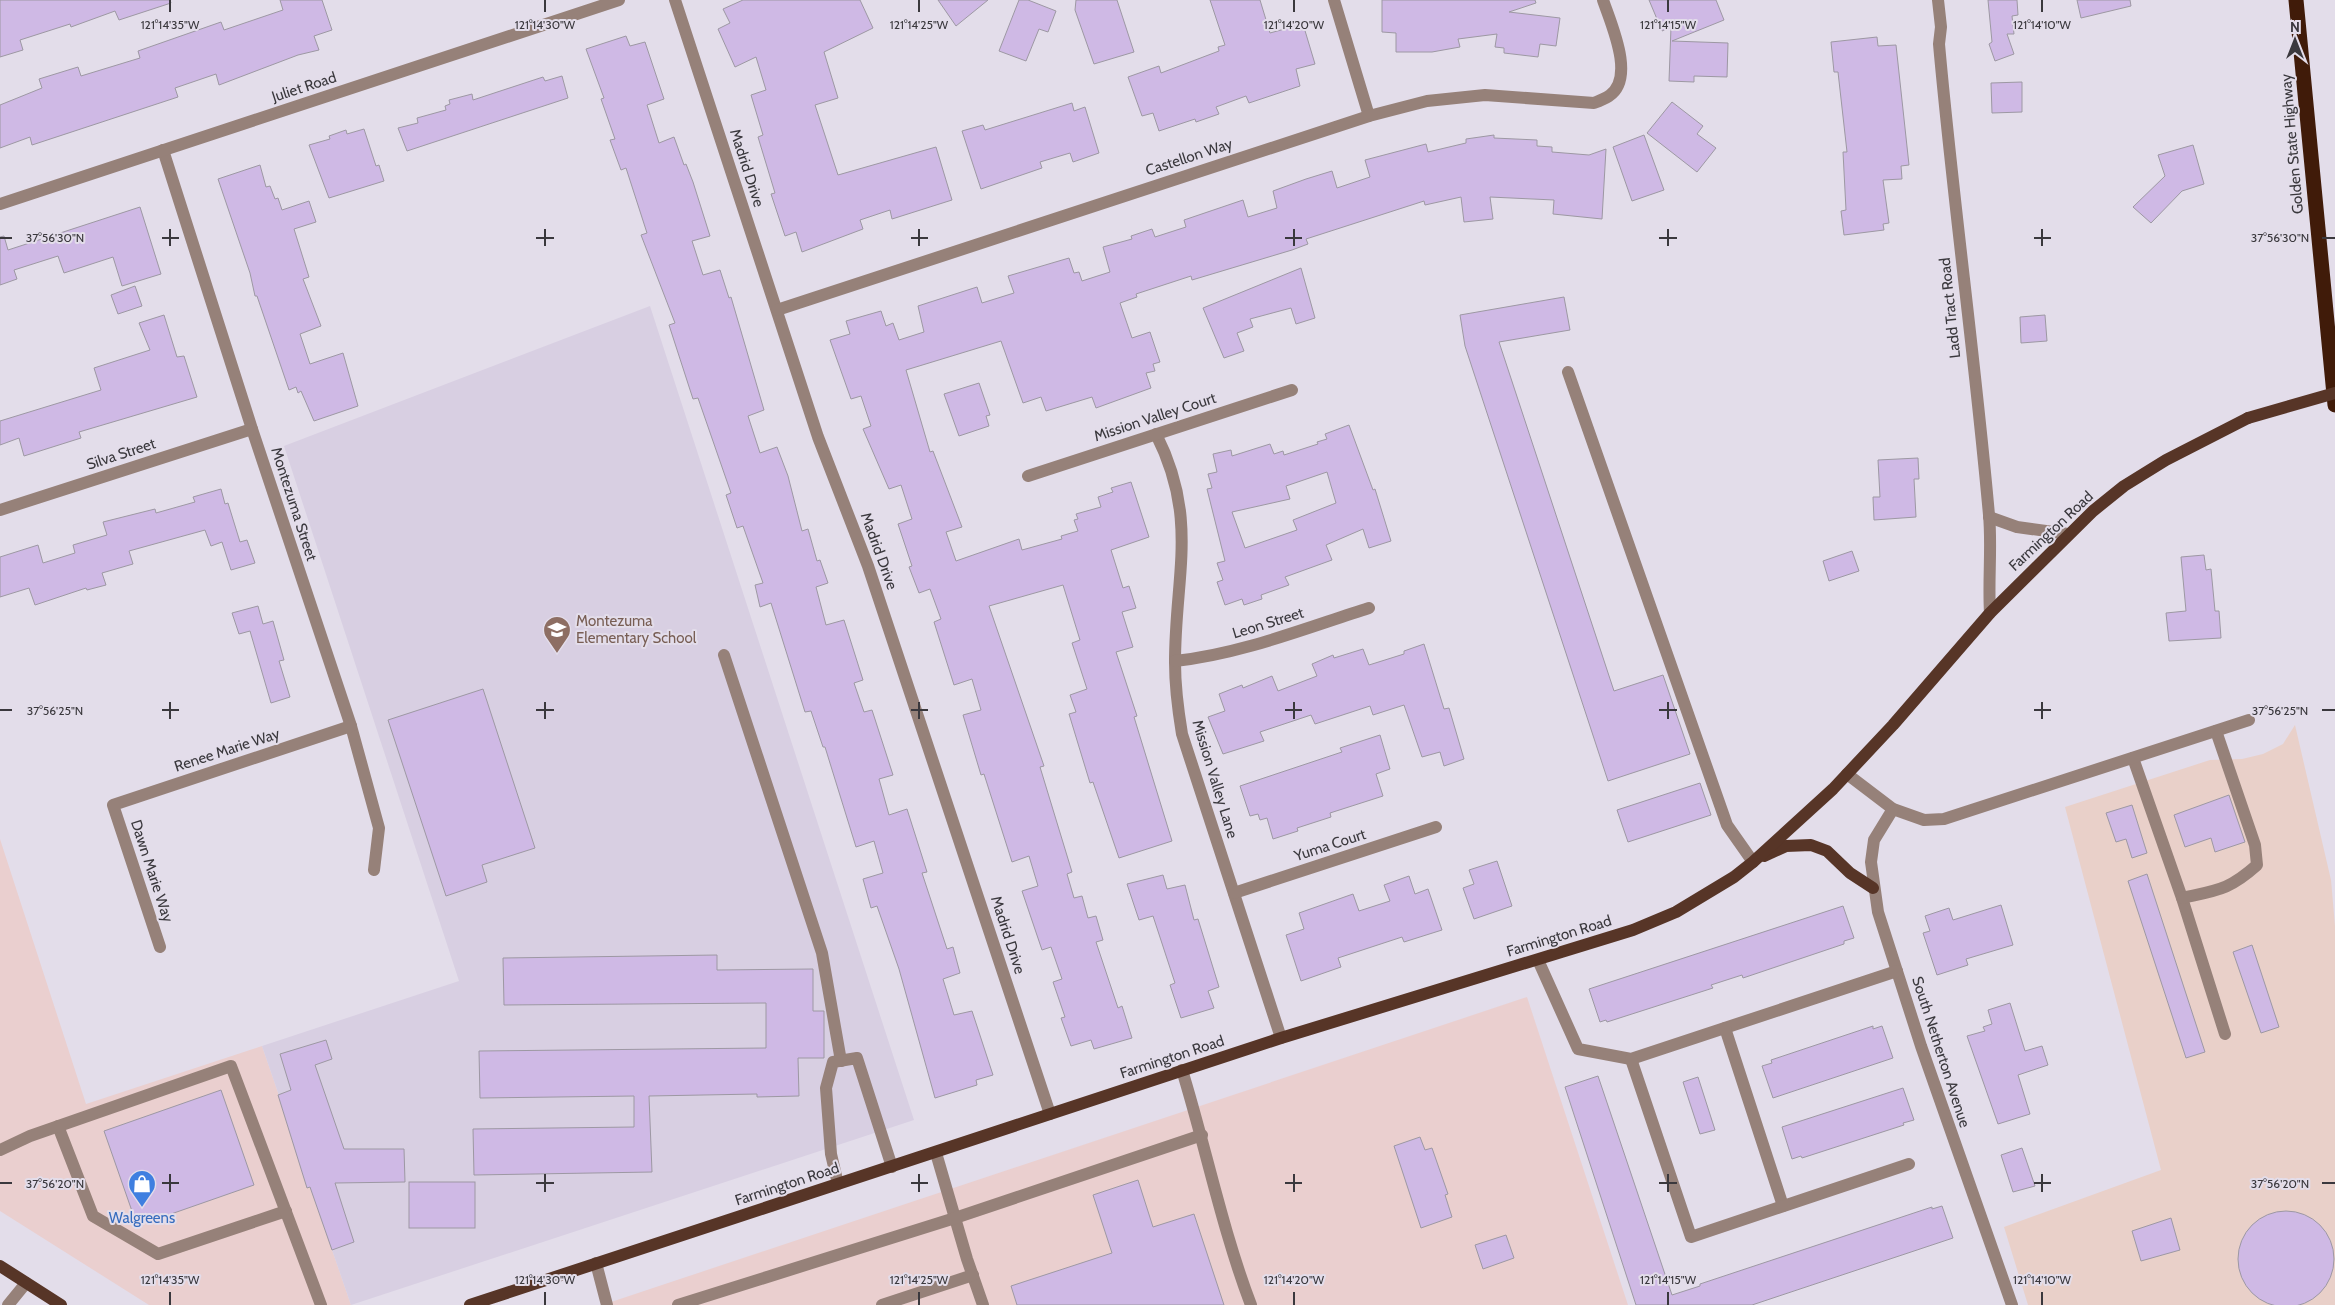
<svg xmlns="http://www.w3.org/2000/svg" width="2335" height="1305" viewBox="0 0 2335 1305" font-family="Cabin,sans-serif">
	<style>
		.commercial { fill: #eacfcf }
		.industrial { fill: #e9d0c9 }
		.built { fill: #d8cfe2 }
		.building { fill: #cfb9e5; stroke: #9d98a3; fill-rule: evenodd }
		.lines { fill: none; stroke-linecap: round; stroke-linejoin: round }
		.minor { stroke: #968179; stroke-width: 12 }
		.major { stroke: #573527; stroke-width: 12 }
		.highway { stroke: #401b09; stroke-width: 15 }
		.major-bridge { stroke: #573527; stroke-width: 12 }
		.ticks { fill: none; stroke: #3a383d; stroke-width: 2 }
		.labels { text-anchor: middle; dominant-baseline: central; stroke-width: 4; stroke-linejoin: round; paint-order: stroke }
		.street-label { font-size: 15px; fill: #3a383d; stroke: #e3ddea }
		.education-label { font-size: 15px; fill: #785e54; stroke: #e3ddea; text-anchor: start }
		.shop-label { font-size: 15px; fill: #366cbe; stroke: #e3ddea }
		.ticks-label { font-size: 12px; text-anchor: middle; fill: #3a383d; stroke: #e3ddea; stroke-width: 4; stroke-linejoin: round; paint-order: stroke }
	</style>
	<rect width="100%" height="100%" fill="#e3ddea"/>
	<g class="commercial">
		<polygon points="0,839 86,1104 262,1046 351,1305 149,1305 0,1211"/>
		<polygon points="1527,997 1628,1305 602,1305"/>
	</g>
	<polygon class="industrial" points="2295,725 2331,880 2335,926 2335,1305 2028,1305 2004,1227 2161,1170 2065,807 2210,760 2242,759 2263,754 2283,744"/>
	<polygon class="built" points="650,306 914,1120 351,1305 262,1046 459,981 284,446"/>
	<g class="building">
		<polygon points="0,0 170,0 171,3 119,20 115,11 71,27 70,24 20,40 23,50 0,57"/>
		<polygon points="280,0 322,0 332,30 314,36 319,50 298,55 219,85 216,74 175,88 178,97 32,145 30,137 0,148 0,105 42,88 39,79 78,67 81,76 140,58 138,51 221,22 224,30 283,10"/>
		<polygon points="743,0 860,0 873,28 824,52 838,98 815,105 838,175 936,147 952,200 892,219 890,210 860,220 863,229 802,252 796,232 785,236 771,194 775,193 758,137 763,135 751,95 766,90 756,57 735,67 718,29 730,23 723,9"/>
		<polygon points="938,0 988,0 956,26"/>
		<polygon points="1019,0 1028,0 1056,11 1048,32 1039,29 1026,61 999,51"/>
		<polygon points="1076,0 1117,0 1134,52 1094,64 1075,10"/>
		<polygon points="1210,0 1260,0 1270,33 1303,24 1315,64 1296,69 1300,86 1249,103 1246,96 1216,107 1219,114 1196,122 1195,119 1159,131 1153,113 1142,116 1128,77 1159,66 1161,73 1219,51 1218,47 1225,45"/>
		<polygon points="1382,0 1535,0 1536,3 1509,12 1560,18 1556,46 1540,44 1538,57 1504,53 1504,48 1495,47 1497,34 1458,39 1460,47 1432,52 1396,52 1396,33 1382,32"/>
		<polygon points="1649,0 1716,0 1724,20 1672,41 1728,43 1727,77 1694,76 1694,82 1669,81 1671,27 1662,31"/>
		<polygon points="1988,0 2017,0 2018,15 2012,16 2014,34 2007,34 2014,54 1995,61 1989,44 1992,42"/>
		<polygon points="2077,0 2130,0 2131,6 2081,18"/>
		<polygon points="626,36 630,46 645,42 664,99 647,105 659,143 674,137 684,165 686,164 693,182 710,236 692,241 703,275 720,270 729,298 731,297 764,410 748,416 760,453 777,447 788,476 802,531 808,529 817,561 820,560 828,583 816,587 826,625 844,620 863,680 854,683 864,712 872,710 893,775 879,779 889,815 907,809 927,872 922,873 947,949 953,947 960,973 943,979 954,1015 972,1011 993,1075 976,1080 977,1085 935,1098 899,969 877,906 871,908 863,879 883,873 874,841 856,847 825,747 823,747 811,711 805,712 771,603 760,607 755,585 763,583 743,526 737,528 726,495 731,493 698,398 693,399 669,325 675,323 641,235 647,233 626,168 621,170 610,140 615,139 601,99 604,98 586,49"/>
		<polygon points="1877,37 1878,46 1896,45 1909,165 1901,166 1902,179 1883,180 1889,223 1883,224 1884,230 1844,235 1841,211 1846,210 1843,152 1847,152 1838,72 1834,72 1831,42"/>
		<polygon points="562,76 568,98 407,151 398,128 418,123 417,118 446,110 445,106 450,104 449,100 472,94 473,100 543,77 545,81"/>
		<polygon points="2022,82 2022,112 1992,113 1991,83"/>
		<polygon points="1672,102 1703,126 1697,134 1716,148 1697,172 1647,133"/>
		<polygon points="1072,103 1074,111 1085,107 1099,153 1073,162 1070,153 1040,162 1042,168 981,189 962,131 983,125 985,130"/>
		<polygon points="364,129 376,166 379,165 384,181 329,198 309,145 330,139 329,136 346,130 347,134"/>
		<polygon points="1494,135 1494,138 1537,140 1537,146 1552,147 1552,152 1589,155 1606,149 1602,219 1553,214 1554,200 1490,197 1493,219 1464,222 1461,197 1425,205 1424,201 1306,239 1308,244 1292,250 1192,280 1191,276 1136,294 1137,297 1120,303 1132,338 1150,332 1160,362 1153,364 1155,371 1146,373 1151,388 1096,408 1092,397 1046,411 1041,397 1023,403 1001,341 906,370 930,452 933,451 962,527 946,532 956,561 1019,539 1022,550 1062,539 1061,536 1078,531 1074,520 1078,519 1076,514 1101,507 1098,497 1113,492 1111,488 1131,482 1149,537 1111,550 1123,588 1129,586 1136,608 1122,612 1133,647 1116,652 1137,716 1134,717 1172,841 1119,858 1093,782 1090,783 1069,714 1076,712 1070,695 1087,689 1072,643 1080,640 1063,585 989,606 1044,766 1040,767 1072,872 1067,874 1074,898 1082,896 1088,918 1096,916 1103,940 1096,942 1118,1008 1122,1006 1132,1038 1094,1049 1091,1040 1071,1046 1061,1018 1065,1017 1053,982 1062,979 1051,947 1042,950 1022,891 1038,886 1029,856 1012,862 984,774 981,775 963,715 981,710 972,679 954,685 934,622 941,619 930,589 919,593 909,567 912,566 898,524 912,519 901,485 889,489 863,429 871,426 861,396 851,399 830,340 850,334 846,321 881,311 886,326 893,323 899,340 924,332 918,306 977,287 982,303 1014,293 1008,276 1069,258 1074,273 1079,272 1082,281 1110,272 1103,247 1132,239 1131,236 1152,229 1155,237 1186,227 1184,220 1243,200 1248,217 1277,208 1273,191 1306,179 1332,171 1337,188 1370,177 1365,160 1426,144 1428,152 1466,143 1466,139"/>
		<polygon points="1644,135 1664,190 1632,201 1613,147"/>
		<polygon points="2193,145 2204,184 2182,191 2151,223 2133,207 2165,176 2158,155"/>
		<polygon points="260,165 266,187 270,186 275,199 278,198 282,210 309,201 316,222 294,229 309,277 303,279 321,326 300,334 310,364 343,353 358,406 314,421 301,391 298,393 296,387 289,390 257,296 255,296 250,273 218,179"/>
		<polygon points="140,207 161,274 122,286 113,257 64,273 58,256 14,270 17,279 0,285 0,237 4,236 8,250"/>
		<polygon points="1301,268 1315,318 1296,324 1291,308 1250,319 1253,327 1237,333 1244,351 1224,358 1203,308"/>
		<polygon points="135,286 142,306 118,314 111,295"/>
		<polygon points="1564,297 1570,330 1499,342 1614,691 1663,675 1690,754 1608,781 1465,346 1460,315"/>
		<polygon points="164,315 177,357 184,356 197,397 79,432 81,438 24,456 19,438 0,445 0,421 101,390 94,368 150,350 139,323"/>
		<polygon points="2045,315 2047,341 2021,343 2020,317"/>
		<polygon points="979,383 990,415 986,416 989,426 959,436 944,394"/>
		<path d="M1349,425L1373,490L1375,489L1391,541L1369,548L1363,529L1326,545L1332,560L1285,577L1289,585L1261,595L1262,599L1244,605L1242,599L1225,605L1217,582L1223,580L1217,563L1225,561L1207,489L1212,488L1208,474L1217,472L1213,454L1231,450L1232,456L1270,444L1274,454L1283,451L1284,455L1318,444L1317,442L1327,439L1325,434ZM1327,472L1336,503L1293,520L1297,530L1245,548L1232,512L1290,499L1286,486Z"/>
		<polygon points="1918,458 1919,479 1914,479 1916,517 1874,520 1873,497 1880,497 1878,460"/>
		<polygon points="221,489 225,504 228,503 240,542 247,540 255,563 231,570 222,542 211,546 205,530 129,551 133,564 102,573 106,585 87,590 86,588 35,605 29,588 0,597 0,557 38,545 43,563 75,553 73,545 107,535 103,522 155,509 156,513 195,502 193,497"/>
		<polygon points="1852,551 1859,571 1829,581 1823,561"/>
		<polygon points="2204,555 2206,570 2211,569 2215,611 2219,611 2221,638 2169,641 2166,613 2186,611 2181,557"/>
		<polygon points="258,606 263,624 273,621 284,660 279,661 290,697 271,703 250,631 239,634 232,613"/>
		<polygon points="1424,644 1444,709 1449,708 1464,759 1444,766 1440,752 1422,757 1404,705 1373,715 1370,706 1315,724 1311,715 1260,732 1264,741 1223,754 1208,717 1225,711 1219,694 1242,685 1243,688 1272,676 1278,691 1317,676 1312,664 1333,655 1334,658 1363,649 1369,665 1404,654 1404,651"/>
		<polygon points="483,689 535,848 482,865 487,882 446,896 388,720"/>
		<polygon points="1380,735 1390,769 1376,774 1383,796 1330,813 1331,817 1297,828 1298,831 1273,839 1267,818 1260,820 1258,814 1250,816 1240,786 1342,752 1340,748"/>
		<polygon points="1700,783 1711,815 1628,842 1617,810"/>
		<polygon points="2229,795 2245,842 2215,852 2211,838 2185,847 2174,815"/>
		<polygon points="2132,805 2147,853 2132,858 2126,839 2116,842 2106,813"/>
		<polygon points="1497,861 1512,906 1474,919 1463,888 1474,884 1469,870"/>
		<polygon points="2147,874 2205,1052 2186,1058 2128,881"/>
		<polygon points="1163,875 1167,889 1185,885 1194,920 1198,919 1219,987 1208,991 1214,1008 1181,1018 1170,985 1175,983 1153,916 1139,920 1127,884"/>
		<polygon points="1409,876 1415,894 1428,889 1442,930 1404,942 1402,937 1338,958 1341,967 1301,981 1286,935 1304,929 1299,913 1353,894 1359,911 1390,901 1384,885"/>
		<polygon points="2001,905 2013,945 1966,959 1968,965 1937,975 1923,933 1930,931 1925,916 1949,908 1953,920"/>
		<polygon points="1843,906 1854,938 1844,941 1844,944 1743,978 1742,975 1711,985 1713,988 1607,1022 1606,1020 1600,1022 1589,989"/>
		<polygon points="2252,945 2279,1027 2261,1033 2233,952"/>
		<polygon points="717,955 717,970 813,969 813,1011 824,1011 824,1058 798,1058 799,1096 757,1097 757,1094 649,1096 652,1172 474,1175 473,1129 634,1127 634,1096 480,1098 479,1051 766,1048 766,1003 504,1005 503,958"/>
		<polygon points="2010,1003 2025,1051 2042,1046 2048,1065 2018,1075 2030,1114 1998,1124 1967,1036 1985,1031 1983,1027 1992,1024 1988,1010"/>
		<polygon points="1873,1026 1873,1029 1882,1026 1893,1058 1773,1098 1762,1066 1772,1063 1771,1060"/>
		<polygon points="326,1040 332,1059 315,1065 344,1149 404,1149 405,1182 335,1183 354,1242 332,1250 310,1187 307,1188 278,1095 291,1090 280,1054"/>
		<polygon points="1598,1076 1672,1295 1700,1286 1700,1284 1932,1207 1932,1209 1942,1206 1953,1238 1752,1305 1636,1305 1565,1087"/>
		<polygon points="1698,1077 1715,1130 1700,1134 1683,1082"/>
		<polygon points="1903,1088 1914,1120 1903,1123 1904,1125 1802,1158 1801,1156 1792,1159 1782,1127"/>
		<polygon points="221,1090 254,1185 151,1221 133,1214 104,1131"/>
		<polygon points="1420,1137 1425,1150 1432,1148 1448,1194 1445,1195 1452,1217 1421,1228 1394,1146"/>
		<polygon points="2022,1148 2035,1186 2013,1192 2001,1155"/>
		<polygon points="1138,1180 1153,1227 1194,1214 1224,1305 1017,1305 1011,1286 1112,1253 1093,1195"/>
		<rect x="409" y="1182" width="66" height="46"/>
		<circle cx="2286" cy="1259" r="48"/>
		<polygon points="2171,1218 2180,1250 2141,1261 2132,1231"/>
		<polygon points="1506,1235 1514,1258 1483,1269 1475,1245"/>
	</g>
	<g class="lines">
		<g class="minor">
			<polyline points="675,0 818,437 868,566 1050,1114"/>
			<polyline points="1334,0 1369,116"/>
			<path d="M1938,0L1941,27L1939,44C1953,201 1975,357 1989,515C1992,546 1988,580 1990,613"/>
			<polyline points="163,150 252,429 351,726 379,828 374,870"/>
			<polyline points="0,204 619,0"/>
			<path d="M777,310L1369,116L1427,101L1485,95L1594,103C1599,101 1604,99 1609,96C1636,78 1611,24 1603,0"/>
			<polyline points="1568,372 1727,825 1753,862"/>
			<path d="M1156,434C1199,519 1175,575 1175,662C1175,687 1178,710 1182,734L1281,1038"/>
			<polyline points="1028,476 1292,390"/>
			<polyline points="0,510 252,429"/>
			<polyline points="1989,517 2017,527 2068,534"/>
			<polyline points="724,655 822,953 841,1061"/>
			<path d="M1175,661C1241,654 1306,628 1369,608"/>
			<polyline points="2133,758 2182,898 2225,1034"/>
			<polyline points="1847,774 1893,809 1924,820 1944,819 2249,720"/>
			<polyline points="1893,809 1874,840 1871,862 1878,912 1921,1046 2012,1305"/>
			<polyline points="1234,893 1436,827"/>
			<path d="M2182,898C2218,890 2229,890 2257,865L2255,845L2216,731"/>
			<polyline points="160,947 113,805 351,726"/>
			<polyline points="1538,960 1578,1049 1631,1059 1897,971"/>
			<polyline points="1725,1028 1783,1206"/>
			<polyline points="1631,1059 1691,1237 1909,1164"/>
			<path d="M1182,1070C1206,1148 1222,1229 1251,1305"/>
			<polyline points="58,1126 93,1216 158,1254 286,1211"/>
			<polyline points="0,1150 30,1136 231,1066 321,1305"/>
			<polyline points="936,1153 967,1259 983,1305"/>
			<polyline points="838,1184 831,1154 826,1088 833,1062 857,1058 892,1167"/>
			<polyline points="596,1263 607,1305"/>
			<polyline points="8,1305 26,1283"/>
			<polyline points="678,1305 955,1218 1202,1135"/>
			<polyline points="882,1305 973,1275"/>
		</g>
		<g class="major">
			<polyline points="1764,856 1786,846 1811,845 1827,851 1850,873 1873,888"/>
			<polyline points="0,1266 61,1305"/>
			<polyline points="470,1305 1281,1038 1633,930 1676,912 1734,877 1753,862 1833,789 1893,725 1990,613 2093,511 2124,486 2166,460 2248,418"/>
		</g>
		<polyline class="highway" points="2296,0 2335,405"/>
		<polyline class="major-bridge" points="2248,418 2335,393"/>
	</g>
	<path class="ticks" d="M170,0V12M545,0V12M919,0V12M1294,0V12M1668,0V12M2042,0V12M170,229V246M545,229V246M919,229V246M1294,229V246M1668,229V246M2042,229V246M0,238H12M162,238H179M536,238H554M911,238H928M1285,238H1302M1659,238H1677M2034,238H2051M2322,238H2335M170,702V719M545,702V719M919,702V719M1294,702V719M1668,702V719M2042,702V719M0,710H12M162,710H179M536,710H554M911,710H928M1285,710H1302M1659,710H1677M2034,710H2051M2322,710H2335M170,1174V1192M545,1174V1192M919,1174V1192M1294,1174V1192M1668,1174V1192M2042,1174V1192M0,1183H12M162,1183H179M536,1183H554M911,1183H928M1285,1183H1302M1659,1183H1677M2034,1183H2051M2322,1183H2335M170,1292V1305M545,1292V1305M919,1292V1305M1294,1292V1305M1668,1292V1305M2042,1292V1305"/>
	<defs>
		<symbol id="school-pin" viewBox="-11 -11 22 30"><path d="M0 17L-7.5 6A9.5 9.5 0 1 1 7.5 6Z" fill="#8d6e63" stroke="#e3ddea"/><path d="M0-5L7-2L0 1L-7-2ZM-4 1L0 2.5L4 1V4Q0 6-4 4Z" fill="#fff"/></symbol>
		<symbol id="shop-pin" viewBox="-11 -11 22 30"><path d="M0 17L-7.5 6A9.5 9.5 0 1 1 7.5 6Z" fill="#3f7fe0" stroke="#e3ddea"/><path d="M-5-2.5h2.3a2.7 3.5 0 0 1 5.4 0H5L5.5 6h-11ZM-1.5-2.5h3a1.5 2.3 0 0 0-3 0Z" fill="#fff"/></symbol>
	</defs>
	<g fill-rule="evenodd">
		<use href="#school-pin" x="541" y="614" width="32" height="43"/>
		<use href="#shop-pin" x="126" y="1168" width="32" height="43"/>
	</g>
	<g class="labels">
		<g class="street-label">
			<text transform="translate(304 87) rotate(-18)">Juliet Road</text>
			<text transform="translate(2292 144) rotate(-95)">Golden State Highway</text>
			<text transform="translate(1189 157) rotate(-18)">Castellon Way</text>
			<text transform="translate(747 168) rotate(72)">Madrid Drive</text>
			<text transform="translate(1950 308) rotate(-96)">Ladd Tract Road</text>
			<text transform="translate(1155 417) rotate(-18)">Mission Valley Court</text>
			<text transform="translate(121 454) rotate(-18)">Silva Street</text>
			<text transform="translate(294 504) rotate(72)">Montezuma Street</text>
			<text transform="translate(2051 531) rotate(-43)">Farmington Road</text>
			<text transform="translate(879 551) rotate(70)">Madrid Drive</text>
			<text transform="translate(1268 623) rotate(-17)">Leon Street</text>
			<text transform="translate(227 750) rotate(-18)">Renee Marie Way</text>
			<text transform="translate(1215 779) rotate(73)">Mission Valley Lane</text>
			<text transform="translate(1330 845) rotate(-18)">Yuma Court</text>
			<text transform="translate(152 871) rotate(72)">Dawn Marie Way</text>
			<text transform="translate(1008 935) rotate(72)">Madrid Drive</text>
			<text transform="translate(1559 936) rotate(-17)">Farmington Road</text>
			<text transform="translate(1941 1052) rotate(72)">South Netherton Avenue</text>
			<text transform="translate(1172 1057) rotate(-18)">Farmington Road</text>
			<text transform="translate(787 1184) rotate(-18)">Farmington Road</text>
		</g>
		<g class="education-label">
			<text x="576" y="621">Montezuma<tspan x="576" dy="17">Elementary School</tspan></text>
		</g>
		<g class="shop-label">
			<text x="142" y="1218">Walgreens</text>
		</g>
	</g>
	<g class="ticks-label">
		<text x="170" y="29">121°14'35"W</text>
		<text x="545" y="29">121°14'30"W</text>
		<text x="919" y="29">121°14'25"W</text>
		<text x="1294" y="29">121°14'20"W</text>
		<text x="1668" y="29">121°14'15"W</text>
		<text x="2042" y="29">121°14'10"W</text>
		<text x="55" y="242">37°56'30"N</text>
		<text x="2280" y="242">37°56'30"N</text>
		<text x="55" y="715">37°56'25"N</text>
		<text x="2280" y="715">37°56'25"N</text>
		<text x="55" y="1188">37°56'20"N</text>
		<text x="2280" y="1188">37°56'20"N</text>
		<text x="170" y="1284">121°14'35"W</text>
		<text x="545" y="1284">121°14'30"W</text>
		<text x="919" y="1284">121°14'25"W</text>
		<text x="1294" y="1284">121°14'20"W</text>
		<text x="1668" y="1284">121°14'15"W</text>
		<text x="2042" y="1284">121°14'10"W</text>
	</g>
	<g transform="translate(2295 40)" stroke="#e3ddea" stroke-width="4" paint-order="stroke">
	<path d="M0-4L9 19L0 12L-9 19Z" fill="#3a383d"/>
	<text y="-8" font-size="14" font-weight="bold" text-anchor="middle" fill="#3a383d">N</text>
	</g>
</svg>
